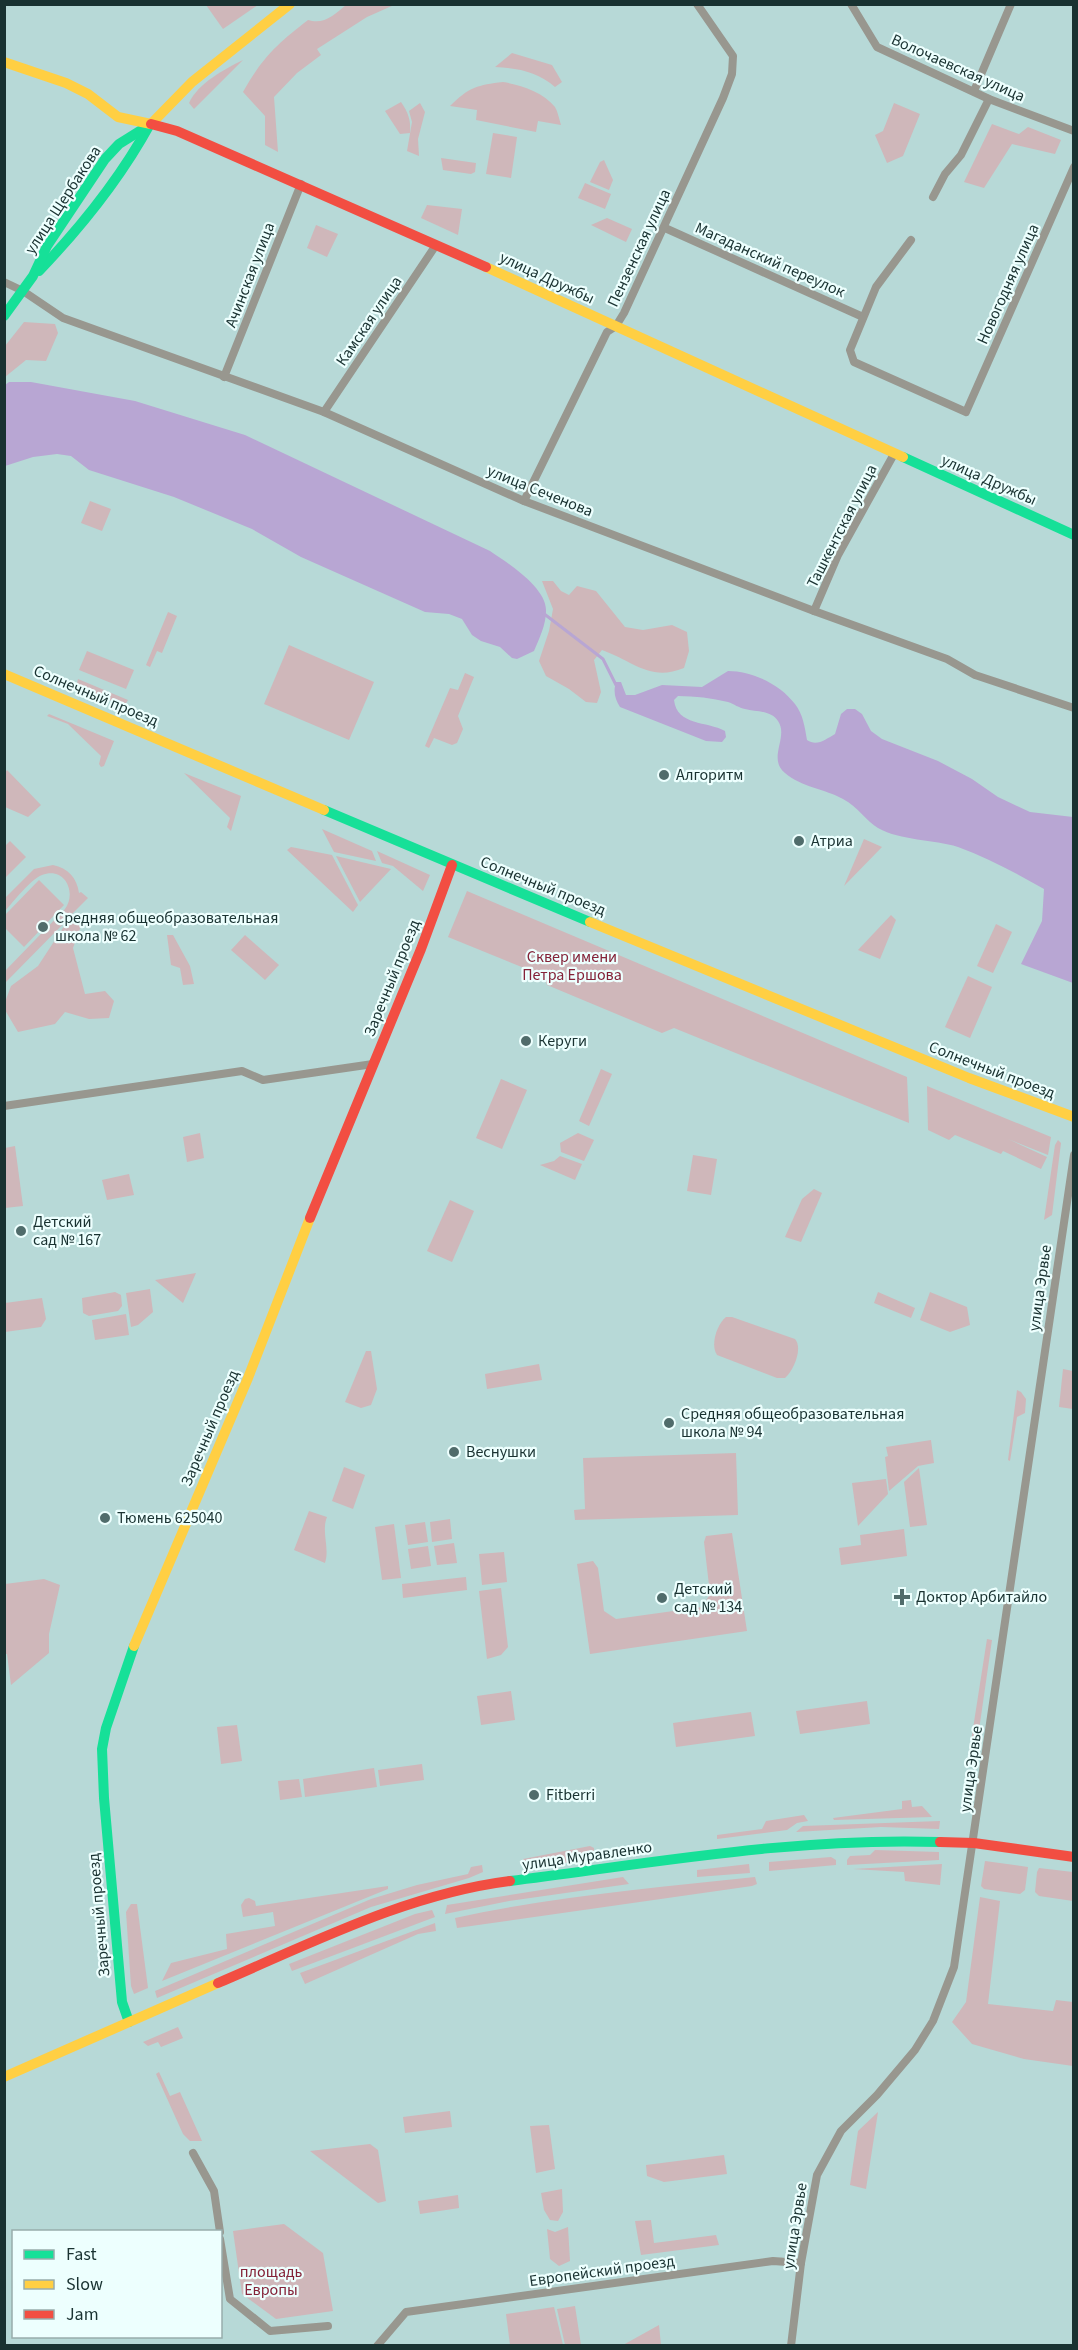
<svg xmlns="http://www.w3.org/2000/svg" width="1078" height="2350" viewBox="0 0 1078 2350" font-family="'Source Sans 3',sans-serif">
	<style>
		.green { fill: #cfb7ba }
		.water { fill: #b8a6d3 }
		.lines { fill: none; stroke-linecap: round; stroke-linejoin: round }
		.stream { stroke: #b8a6d3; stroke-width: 3 }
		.street { stroke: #98978f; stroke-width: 8 }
		.fast { stroke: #16e098; stroke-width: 10 }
		.slow { stroke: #ffcf43; stroke-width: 10 }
		.jam { stroke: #f24e42; stroke-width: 10 }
		.poi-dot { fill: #506c6b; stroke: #edfffe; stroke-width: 2 }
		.labels { text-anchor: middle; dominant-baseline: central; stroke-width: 4.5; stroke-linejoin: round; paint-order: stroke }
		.street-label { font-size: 16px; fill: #193231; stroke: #edfffe }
		.poi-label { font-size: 16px; fill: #193231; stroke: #edfffe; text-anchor: start }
		.park-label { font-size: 16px; fill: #842238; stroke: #edfffe }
	</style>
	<rect width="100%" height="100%" fill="#b7d9d7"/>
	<g class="green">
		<polygon points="206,5 258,5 223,29"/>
		<path d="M346,5H394L367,17L317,49L321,55L297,73L274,97L278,152L265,145V116L243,92C262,58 277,44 308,20C324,25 334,15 346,5Z"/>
		<path d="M512,53L552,65L562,82L555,87C538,72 518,68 495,67Z"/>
		<path d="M243,60L194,109L189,103C198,83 225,69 243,60Z"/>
		<path d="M503,82C521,85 543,92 555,107C558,112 559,119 561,125L538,121L536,132L476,120L477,110L450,106C469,87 478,85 503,82Z"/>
		<path d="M401,102C408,112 411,120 410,133L400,134L385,111Z"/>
		<polygon points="420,103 425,112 418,139 419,156 407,151 412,122 409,111"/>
		<polygon points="894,103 920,114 903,156 887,163 875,135 883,131"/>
		<polygon points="992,124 1019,134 1028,127 1061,140 1055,154 1012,144 984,188 964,182"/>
		<polygon points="493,133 517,137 511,178 486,174"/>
		<polygon points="441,158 476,163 475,172 471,174 443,170"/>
		<polygon points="604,160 613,180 609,190 590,182 600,162"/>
		<polygon points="585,183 611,194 605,209 578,198"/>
		<polygon points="427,205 462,209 458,235 421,218"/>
		<polygon points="607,218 632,229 626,242 591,225"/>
		<polygon points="316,225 338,234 327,257 307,248"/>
		<polygon points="24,322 55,324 58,333 46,361 26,360 5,377 5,346"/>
		<polygon points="90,501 111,509 102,531 81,523"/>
		<path d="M542,581H553L561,591L569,595L577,586L596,591L625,627L643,630L672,625L687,632L689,651L684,668C650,682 633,661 602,650L594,660L601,692L597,703L586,702L569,689L546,676L539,661L549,631L553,609Z"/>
		<polygon points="168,612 177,616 162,653 157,651 150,667 146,665"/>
		<polygon points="289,645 374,682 349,740 264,704"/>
		<polygon points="87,651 134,670 126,689 79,670"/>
		<polygon points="465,673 474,677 458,716 463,729 457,743 452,745 434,738 429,748 425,746 450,688 458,690"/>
		<polygon points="78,679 128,700 125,705 79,691 76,688"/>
		<polygon points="49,714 114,741 104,766 101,767 99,764 101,756 68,724 47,716"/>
		<polygon points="7,770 41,805 28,817 5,807 5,773"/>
		<polygon points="184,773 241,796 231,831 227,827 230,818"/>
		<polygon points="322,829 372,851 376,861 334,852"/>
		<polygon points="864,839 882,847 844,886"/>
		<polygon points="10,841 26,857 5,878 5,846"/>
		<polygon points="291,847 332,855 358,905 353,912 287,850"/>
		<polygon points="377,851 430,875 423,891 393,866 382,863"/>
		<polygon points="336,856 391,869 360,902"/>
		<path d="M53,865C68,868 77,878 79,893L81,892L88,898L71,915L81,926L73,948L85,994L105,991L114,1001L109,1018L89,1019L65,1012L55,1024L18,1032L5,1010V1002L11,986L38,966L70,917L5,983V971L65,909C77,893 65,866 42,875C30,880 14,901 5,911V898L34,869Z"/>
		<polygon points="39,880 64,905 24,947 5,928 5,915"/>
		<polygon points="467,891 907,1077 909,1123 674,1028 662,1033 547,985 544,976 448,937"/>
		<polygon points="891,915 896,920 880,959 858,950"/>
		<polygon points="996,924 1012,932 993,973 977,966"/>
		<polygon points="167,935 173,935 190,966 194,984 183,985 180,968 171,965"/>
		<polygon points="245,935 279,965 265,980 231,950"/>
		<polygon points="968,976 992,987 970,1038 945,1027"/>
		<polygon points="601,1069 612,1074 589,1126 579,1121"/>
		<polygon points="501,1079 527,1090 502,1149 476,1138"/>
		<polygon points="927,1086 1051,1137 1048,1155 1008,1139 1047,1157 1041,1169 1003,1151 1001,1154 955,1135 949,1140 928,1130"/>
		<polygon points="200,1133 204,1158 187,1162 183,1137"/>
		<polygon points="578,1133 594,1140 584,1161 561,1152 560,1143"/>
		<polygon points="1058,1140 1061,1143 1052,1215 1044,1220 1055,1145"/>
		<polygon points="15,1146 23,1206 5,1208 5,1148"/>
		<polygon points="693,1155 717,1159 711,1195 687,1191"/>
		<polygon points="560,1156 582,1164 575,1180 540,1165 554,1161"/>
		<polygon points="129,1174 134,1195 107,1200 102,1180"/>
		<polygon points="814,1189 822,1193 801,1242 785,1237 802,1199"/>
		<polygon points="450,1200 474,1211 452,1262 427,1251"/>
		<polygon points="196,1273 183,1303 155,1280"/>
		<polygon points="150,1289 153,1312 138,1325 131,1327 126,1293"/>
		<polygon points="115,1292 121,1295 122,1306 118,1311 89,1316 83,1313 82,1298"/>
		<polygon points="878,1292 915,1308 911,1318 874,1303"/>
		<polygon points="930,1292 967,1307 970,1325 950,1332 920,1320"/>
		<polygon points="42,1298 46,1319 41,1327 5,1332 5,1303"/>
		<polygon points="126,1314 129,1335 95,1340 92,1320"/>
		<path d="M726,1317H732L795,1339C803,1348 794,1370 785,1378H777L717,1355C710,1345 717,1324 726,1317Z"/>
		<polygon points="366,1351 371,1351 377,1389 371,1405 361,1408 345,1402"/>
		<polygon points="539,1364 542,1380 487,1389 485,1374"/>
		<polygon points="1063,1369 1073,1371 1073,1409 1059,1407"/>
		<polygon points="1017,1390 1021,1392 1026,1399 1025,1413 1017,1417 1010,1461 1008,1460"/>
		<polygon points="931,1440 934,1463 918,1466 889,1491 885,1457 888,1456 886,1447"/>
		<polygon points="736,1453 738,1515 575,1520 574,1510 585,1509 583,1458"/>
		<polygon points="344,1467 365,1475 353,1509 332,1501"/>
		<polygon points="919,1468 927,1525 910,1527 904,1482"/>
		<polygon points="886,1479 888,1494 858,1526 852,1483"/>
		<path d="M309,1511L327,1517C321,1532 330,1548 325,1563L294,1550Z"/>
		<polygon points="450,1519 452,1539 432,1542 430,1522"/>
		<polygon points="425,1522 428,1542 408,1545 405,1525"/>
		<polygon points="394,1524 401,1578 382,1580 375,1527"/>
		<polygon points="904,1529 907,1556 841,1565 839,1548 861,1545 860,1535"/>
		<polygon points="732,1533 747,1631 590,1654 577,1564 593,1561 598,1568 604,1611 616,1619 702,1607 710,1594 704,1542 706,1536"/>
		<polygon points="454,1543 457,1563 437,1565 434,1546"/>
		<polygon points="428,1546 431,1566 411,1569 408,1549"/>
		<polygon points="504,1552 507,1582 482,1585 479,1554"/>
		<polygon points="466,1577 467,1590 403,1598 402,1584"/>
		<polygon points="44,1579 60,1585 49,1634 49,1653 11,1685 7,1654 5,1654 5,1584"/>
		<polygon points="501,1588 508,1647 501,1655 487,1659 479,1591"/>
		<polygon points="987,1639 992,1640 979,1730 969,1754"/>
		<polygon points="511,1691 515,1720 481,1725 477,1696"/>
		<polygon points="867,1701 870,1724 800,1734 796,1711"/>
		<polygon points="751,1712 755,1736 676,1747 673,1723"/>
		<polygon points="237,1725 242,1761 221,1764 217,1727"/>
		<polygon points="422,1764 424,1780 380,1786 378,1770"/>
		<polygon points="374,1768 377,1787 305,1797 303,1779"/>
		<polygon points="299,1779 302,1797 280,1800 278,1781"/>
		<polygon points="911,1800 912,1807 922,1806 932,1817 834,1820 833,1818 902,1809 902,1801"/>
		<polygon points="804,1815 808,1821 797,1823 787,1830 717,1839 717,1835 762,1829 766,1821"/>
		<polygon points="940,1821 939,1829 881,1827 796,1832 803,1826"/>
		<polygon points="590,1846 594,1848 594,1856 591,1859 547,1866 524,1865 523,1859"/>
		<polygon points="875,1850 939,1852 939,1860 847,1865 847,1860 850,1856 870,1855"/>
		<polygon points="831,1857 836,1860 836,1865 769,1871 769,1862"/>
		<polygon points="985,1861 1028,1867 1025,1890 1020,1894 984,1889 981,1886"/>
		<polygon points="749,1864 750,1873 697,1877 697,1870"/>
		<polygon points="942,1864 940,1885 905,1881 904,1872 853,1869"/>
		<polygon points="482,1865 483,1872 469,1878 371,1907 157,1998 155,1991 371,1899 417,1885 468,1874 471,1867"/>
		<polygon points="1039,1868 1073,1872 1073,1901 1039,1896 1035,1892 1037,1872"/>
		<polygon points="623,1877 629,1884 509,1901 445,1914 447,1905"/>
		<path d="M755,1877L757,1884L752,1886L457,1928L455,1918C554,1896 654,1888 755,1877Z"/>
		<polygon points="388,1886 388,1889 162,1981 171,1963 227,1949 226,1934 275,1926 273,1912 243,1917 241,1905 245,1899 249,1898 255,1901 256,1906"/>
		<polygon points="980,1897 1000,1901 988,2004 1053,2011 1056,2000 1073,2002 1073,2066 1024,2059 972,2044 952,2022 966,2002"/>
		<polygon points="131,1904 137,1904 148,1988 134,1994 131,1986 126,1912"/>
		<polygon points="432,1910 435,1917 292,1971 289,1964 415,1914"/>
		<polygon points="435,1923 436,1931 418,1934 305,1984 300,1973"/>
		<polygon points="178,2027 183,2038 161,2047 158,2042 148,2046 143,2042"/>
		<polygon points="159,2072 170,2096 180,2092 202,2141 190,2141 183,2134 156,2074"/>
		<polygon points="450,2111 452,2127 405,2133 403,2117"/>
		<polygon points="878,2112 866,2189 850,2185 858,2131"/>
		<polygon points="549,2125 555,2169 536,2173 530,2126"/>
		<polygon points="370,2144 378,2150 386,2201 378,2203 310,2151"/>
		<polygon points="724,2155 727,2174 664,2182 647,2176 646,2165"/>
		<polygon points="562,2189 563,2212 558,2221 550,2220 544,2210 541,2193"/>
		<polygon points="458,2195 459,2208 420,2214 418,2201"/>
		<polygon points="651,2220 654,2243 716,2235 719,2245 641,2255 635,2221"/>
		<polygon points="284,2224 323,2253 333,2311 276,2319 242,2294 233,2231"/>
		<polygon points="568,2227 570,2261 559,2266 550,2259 547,2229 555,2232"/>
		<polygon points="575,2306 581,2345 565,2345 557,2309"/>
		<polygon points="554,2307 563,2345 510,2345 506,2314"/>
		<polygon points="659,2325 661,2345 623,2345"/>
	</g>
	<g class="water">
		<path d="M9,382H31L135,401L245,435L490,551C508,563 547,588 546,611C546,625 539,639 534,651L517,659L512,658L500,647L481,641L472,635L462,619L449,614L425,612L301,557L252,529L174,497L89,470L71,456L57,454L33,457L5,466V385Z"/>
		<path d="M728,671C752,671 780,684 795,704C803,714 805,728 807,740C817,747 826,739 835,734L841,714L847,709H855L862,714L871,731L882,739L938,761L972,779L998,797L1030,812L1073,817V983L1021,964L1042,921L1044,889C1016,873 988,858 958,847C933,839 901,841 878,828C867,822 858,807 843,799C825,789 801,787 785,773C767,758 789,737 778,721C771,710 756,712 745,709C739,708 734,704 728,702C712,698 695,696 678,696L674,700C677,726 707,721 725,731L726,737L722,742L706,741L620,707C615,699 613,692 616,682H621L626,695H635L662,685L702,687Z"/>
	</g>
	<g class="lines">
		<polyline class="stream" points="543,613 603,659 616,685"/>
		<g class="street">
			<polyline points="851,4 877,47 989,99 1074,131"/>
			<polyline points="974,91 1011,4"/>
			<polyline points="933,197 945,174 961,155 989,99"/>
			<polyline points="665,228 863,317"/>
			<polyline points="911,240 876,287 850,350 854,362 966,412 1074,167"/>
			<polyline points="4,282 23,291 63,318 324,412 524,501 814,611 947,659 975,675 1074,708"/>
			<polyline points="224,377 301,184"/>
			<polyline points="324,412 436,245"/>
			<polyline points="524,501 607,332 616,326 624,313 723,98 732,74 733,56 697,4"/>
			<polyline points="814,611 838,555 894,454"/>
			<polyline points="4,1106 242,1071 263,1080 373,1064"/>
			<polyline points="193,2153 214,2191 220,2232"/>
			<polyline points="220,2239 230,2299 270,2331 328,2326"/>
			<polyline points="377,2346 406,2312 773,2261 801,2263"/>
			<polyline points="791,2346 801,2263 817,2175 841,2131 877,2095 915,2050 933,2021 954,1967 1074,1155"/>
		</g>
		<g class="fast">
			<path d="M39,271C82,226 120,179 150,124"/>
			<polyline points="4,316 33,276 47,246 105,159 119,144 151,124"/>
			<polyline points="903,457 1074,535"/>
			<polyline points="324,810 590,922"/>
			<path d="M510,1881C652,1863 796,1837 940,1842"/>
			<polyline points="129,2022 122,2002 104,1798 102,1749 106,1728 134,1646"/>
		</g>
		<g class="slow">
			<polyline points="4,62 66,83 88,94 118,117 151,124"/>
			<polyline points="151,124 192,82 290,4"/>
			<polyline points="486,267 903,457"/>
			<polyline points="4,674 324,810"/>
			<polyline points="590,922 969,1078 1074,1117"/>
			<polyline points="134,1646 248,1378 310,1218"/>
			<polyline points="4,2077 218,1983"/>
		</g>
		<g class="jam">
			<polyline points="151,124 177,131 486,267"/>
			<polyline points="310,1218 421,949 452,865"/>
			<polyline points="940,1842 974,1843 1074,1857"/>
			<path d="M218,1983C312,1943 407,1894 510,1881"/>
		</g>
	</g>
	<g class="poi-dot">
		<circle cx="664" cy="775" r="6"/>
		<circle cx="799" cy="841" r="6"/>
		<circle cx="43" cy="927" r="6"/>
		<circle cx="526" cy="1041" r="6"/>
		<circle cx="21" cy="1231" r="6"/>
		<circle cx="669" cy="1423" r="6"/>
		<circle cx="454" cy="1452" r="6"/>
		<circle cx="105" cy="1518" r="6"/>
		<path d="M899 1588h6v6h6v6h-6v6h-6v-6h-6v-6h6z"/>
		<circle cx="662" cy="1598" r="6"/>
		<circle cx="534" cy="1795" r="6"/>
	</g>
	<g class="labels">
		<g class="street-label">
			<text transform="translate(958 68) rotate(24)">Волочаевская улица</text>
			<text transform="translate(63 200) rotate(-57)">улица Щербакова</text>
			<text transform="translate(639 248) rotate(-65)">Пензенская улица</text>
			<text transform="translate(770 260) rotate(24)">Магаданский переулок</text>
			<text transform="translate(250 275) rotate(-69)">Ачинская улица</text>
			<text transform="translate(547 278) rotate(25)">улица Дружбы</text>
			<text transform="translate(1008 284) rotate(-66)">Новогодняя улица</text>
			<text transform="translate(369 321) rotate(-56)">Камская улица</text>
			<text transform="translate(989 480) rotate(24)">улица Дружбы</text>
			<text transform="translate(540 491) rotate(22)">улица Сеченова</text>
			<text transform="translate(842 526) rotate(-63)">Ташкентская улица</text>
			<text transform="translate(96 696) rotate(23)">Солнечный проезд</text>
			<text transform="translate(543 886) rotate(22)">Солнечный проезд</text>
			<text transform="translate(392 978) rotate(-68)">Заречный проезд</text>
			<text transform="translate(992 1070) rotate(21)">Солнечный проезд</text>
			<text transform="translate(1040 1288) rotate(-82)">улица Эрвье</text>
			<text transform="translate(210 1428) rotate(-67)">Заречный проезд</text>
			<text transform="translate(971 1769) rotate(-82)">улица Эрвье</text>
			<text transform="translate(587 1856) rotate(-8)">улица Муравленко</text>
			<text transform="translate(99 1915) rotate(-95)">Заречный проезд</text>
			<text transform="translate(795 2226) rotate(-81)">улица Эрвье</text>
			<text transform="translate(602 2271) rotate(-8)">Европейский проезд</text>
		</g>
		<g class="poi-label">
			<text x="676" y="775">Алгоритм</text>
			<text x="811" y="841">Атриа</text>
			<text x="55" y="918">Средняя общеобразовательная<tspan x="55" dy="18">школа № 62</tspan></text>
			<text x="538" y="1041">Керуги</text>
			<text x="33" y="1222">Детский<tspan x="33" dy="18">сад № 167</tspan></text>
			<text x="681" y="1414">Средняя общеобразовательная<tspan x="681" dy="18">школа № 94</tspan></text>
			<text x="466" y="1452">Веснушки</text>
			<text x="117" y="1518">Тюмень 625040</text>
			<text x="674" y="1589">Детский<tspan x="674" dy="18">сад № 134</tspan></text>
			<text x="916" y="1597">Доктор Арбитайло</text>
			<text x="546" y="1795">Fitberri</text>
		</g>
		<g class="park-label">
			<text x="572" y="957">Сквер имени<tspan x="572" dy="18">Петра Ершова</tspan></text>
			<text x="271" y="2272">площадь<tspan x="271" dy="18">Европы</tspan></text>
		</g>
	</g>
	<rect width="1078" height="2350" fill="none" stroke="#193231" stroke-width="12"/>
	<rect x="12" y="2230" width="210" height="108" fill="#edfffe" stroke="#98adac" stroke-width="1.5"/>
	<rect x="24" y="2250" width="30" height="9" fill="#16e098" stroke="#98adac" stroke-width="1.5"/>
	<text x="66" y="2260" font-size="18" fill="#193231">Fast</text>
	<rect x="24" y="2280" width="30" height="9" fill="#ffcf43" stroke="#98adac" stroke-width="1.5"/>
	<text x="66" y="2290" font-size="18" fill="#193231">Slow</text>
	<rect x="24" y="2310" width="30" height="9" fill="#f24e42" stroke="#98adac" stroke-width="1.5"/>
	<text x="66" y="2320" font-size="18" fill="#193231">Jam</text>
</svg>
